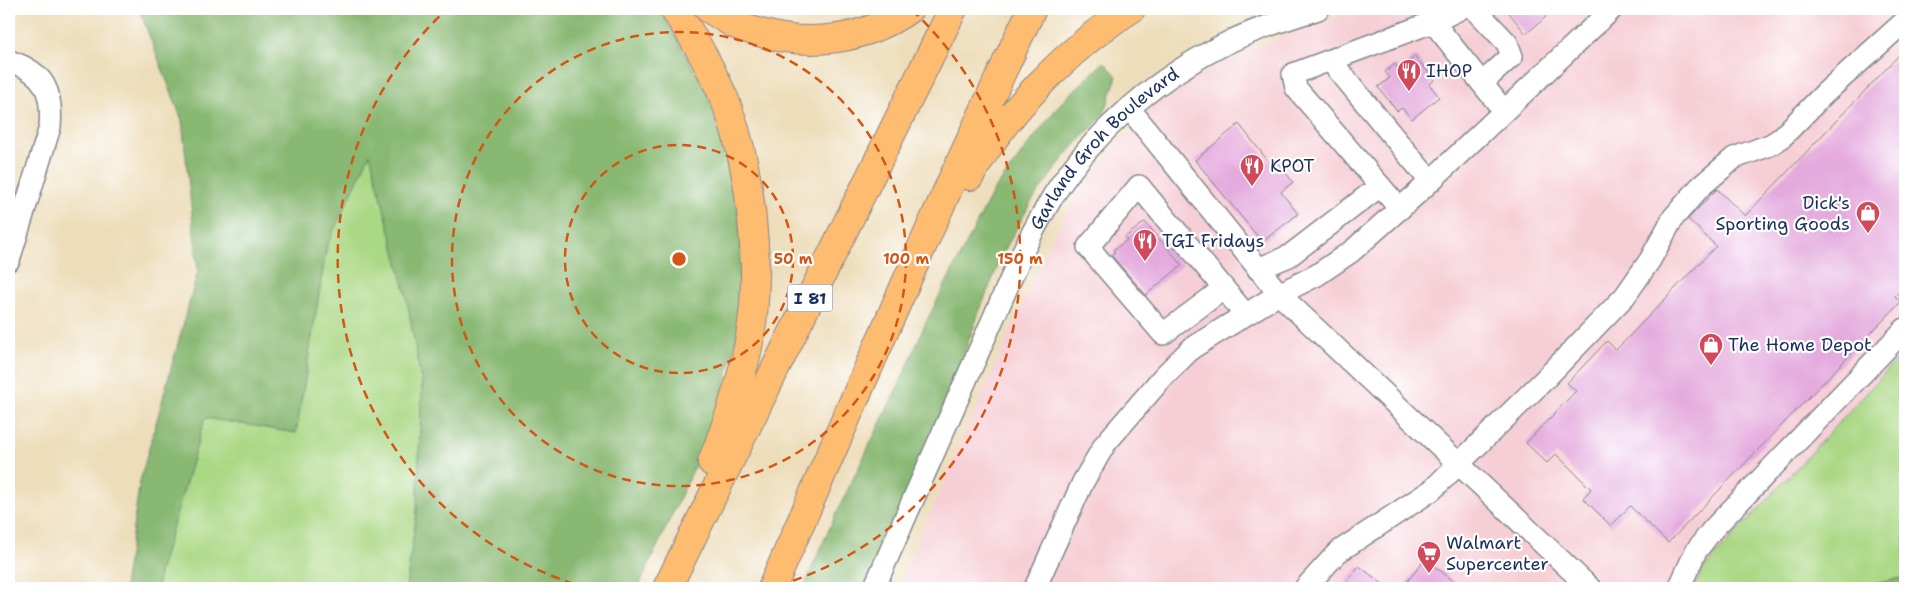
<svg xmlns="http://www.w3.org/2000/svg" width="1914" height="597" viewBox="0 0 1914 597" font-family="'Shantell Sans',sans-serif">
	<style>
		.built { fill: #f6cfd6 }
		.green { fill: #abd885; stroke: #638472 }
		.forest { fill: #88b872; stroke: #527468 }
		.building { fill: #e4aade }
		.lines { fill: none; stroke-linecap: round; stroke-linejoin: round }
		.minor-casing { stroke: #84868c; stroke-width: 24 }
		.highway-casing { stroke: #84868c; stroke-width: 30 }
		.minor { stroke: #fff; stroke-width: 21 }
		.highway { stroke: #febc70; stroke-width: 28 }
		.ring { fill: none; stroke: #d45514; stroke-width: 2.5; stroke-dasharray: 9 6 }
		.labels { text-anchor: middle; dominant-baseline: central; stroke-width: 4.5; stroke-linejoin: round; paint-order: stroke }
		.shield { fill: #fff; stroke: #5f6d8e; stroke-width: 1 }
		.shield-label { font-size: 16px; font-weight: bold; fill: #1b2f5e }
		.poi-label { font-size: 18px; fill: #1b2f5e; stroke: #fff; text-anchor: start }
		.street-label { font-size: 18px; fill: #1b2f5e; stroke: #fff }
		.centre { fill: #d45514; stroke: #fff; stroke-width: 2.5 }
		.ring-label { font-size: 15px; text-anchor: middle; font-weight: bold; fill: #d45514; stroke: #fff; stroke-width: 4.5; stroke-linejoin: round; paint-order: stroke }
	</style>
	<rect width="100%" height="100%" fill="#fff"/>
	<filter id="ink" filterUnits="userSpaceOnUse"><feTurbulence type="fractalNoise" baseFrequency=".02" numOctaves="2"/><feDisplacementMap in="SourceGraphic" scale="10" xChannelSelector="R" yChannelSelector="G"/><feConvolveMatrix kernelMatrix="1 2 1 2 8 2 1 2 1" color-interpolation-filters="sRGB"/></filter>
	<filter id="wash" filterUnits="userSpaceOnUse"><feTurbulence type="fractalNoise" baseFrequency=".0096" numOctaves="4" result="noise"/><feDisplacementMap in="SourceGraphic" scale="20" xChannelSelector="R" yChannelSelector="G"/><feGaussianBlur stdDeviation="1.12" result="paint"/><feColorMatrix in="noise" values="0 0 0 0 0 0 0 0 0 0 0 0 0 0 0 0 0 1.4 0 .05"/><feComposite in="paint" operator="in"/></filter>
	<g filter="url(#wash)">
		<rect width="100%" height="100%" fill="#edddba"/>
		<polygon class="built" points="1357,9 1905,9 1905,351 1702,570 1694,588 897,588 1048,245 1074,200 1117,145 1164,96 1237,54"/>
		<g class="green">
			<polygon points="370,153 406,294 422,385 417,511 406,588 157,588 159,573 205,417 296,433 327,245"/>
			<polygon points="1905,351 1905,577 1858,588 1694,588 1702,570"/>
		</g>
		<g class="forest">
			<polygon points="139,9 660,9 710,98 741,223 740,324 716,420 638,588 406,588 417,511 422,385 406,294 370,154 327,245 296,433 205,418 159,573 157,588 124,588 140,481 198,271 182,120"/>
			<polygon points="1104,62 1117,76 1104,114 1064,157 1031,202 1003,253 979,312 950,394 866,588 803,588 835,516 905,372 926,322 994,190 1059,105"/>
			<polygon points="1905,577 1905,588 1858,588"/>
		</g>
		<g id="blocks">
			<g class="building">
				<polygon points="1506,9 1538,9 1546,17 1526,34"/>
				<polygon points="1905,49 1905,285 1895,296 1901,302 1668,543 1630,506 1611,526 1583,498 1591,489 1556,454 1547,463 1526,443 1576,391 1567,383 1607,341 1616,350 1716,246 1688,219 1717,189 1745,216"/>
				<polygon points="1415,56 1435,80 1429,84 1439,97 1412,119 1402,108 1397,111 1378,87 1390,78 1385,72 1395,64 1399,70"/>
				<polygon points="1239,124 1269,162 1274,158 1293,182 1281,192 1298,214 1262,242 1195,160"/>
				<polygon points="1145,222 1182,265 1146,295 1111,255 1115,252 1113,250 1127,240 1125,237"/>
				<polygon points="1425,559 1463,588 1402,588"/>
				<polygon points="1359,566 1388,588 1341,588"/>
			</g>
		</g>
	</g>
	<g filter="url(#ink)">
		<use href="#blocks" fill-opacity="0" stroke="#84868c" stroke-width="1"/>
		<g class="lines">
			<defs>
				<g id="minor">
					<polyline points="1475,9 1507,43 1512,56 1482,83"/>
					<polyline points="1433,22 1460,9"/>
					<polyline points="1330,60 1430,181"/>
					<path d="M9,61C45,72 53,92 50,127L9,260"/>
					<polyline points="1129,108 1279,294 1590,588"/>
					<polyline points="1400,209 1296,88 1293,74 1433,22 1504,111"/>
					<polyline points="1258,269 1289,256 1380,186"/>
					<polyline points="1223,289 1163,334 1088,247 1139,186 1245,314"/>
					<path id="s1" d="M874,588L1024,249C1033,231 1043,213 1053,196C1095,130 1159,76 1229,42C1257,28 1288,19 1318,9"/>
					<polyline points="1035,588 1083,482 1105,444 1163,377 1192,348 1279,294 1317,275 1352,251 1421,190 1612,9"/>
					<polyline points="1305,588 1338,552 1432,490 1545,379 1625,296 1650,260 1673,218 1700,187 1734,158 1770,145 1781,138 1825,93 1905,21"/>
					<polyline points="1679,588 1696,551 1713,529 1905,329"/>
				</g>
				<g id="highway">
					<path d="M674,9C692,34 708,63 721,91C751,159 763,270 749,342C741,383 727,424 712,462"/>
					<path d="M709,9C718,14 727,20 736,25C743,28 751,30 758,32C809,48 866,40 909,9"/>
					<path d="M970,176C1004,114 1071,46 1131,9"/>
					<polyline points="667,588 953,9"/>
					<path d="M772,588C857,394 940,200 1032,9"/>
				</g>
			</defs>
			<use href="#minor" class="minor-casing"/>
			<use href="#highway" class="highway-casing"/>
			<use href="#minor" class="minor"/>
			<use href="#highway" class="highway"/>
		</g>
	</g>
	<g class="ring">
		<circle cx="679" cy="259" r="114"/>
		<circle cx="679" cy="259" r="227"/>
		<path d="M588 588A341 341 0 0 1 446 10M912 10A341 341 0 0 1 770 588"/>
	</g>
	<defs>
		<symbol id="restaurant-pin" viewBox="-11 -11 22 30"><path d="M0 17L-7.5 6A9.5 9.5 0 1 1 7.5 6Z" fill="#d1495b" stroke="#fff"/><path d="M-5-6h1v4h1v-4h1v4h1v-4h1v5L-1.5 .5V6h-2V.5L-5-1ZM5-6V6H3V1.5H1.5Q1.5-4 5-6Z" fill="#fff"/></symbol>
		<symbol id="shop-pin" viewBox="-11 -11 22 30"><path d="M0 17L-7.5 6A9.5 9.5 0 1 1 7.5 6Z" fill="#d1495b" stroke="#fff"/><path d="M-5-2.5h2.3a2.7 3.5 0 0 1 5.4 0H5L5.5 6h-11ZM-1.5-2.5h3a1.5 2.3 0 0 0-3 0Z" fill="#fff"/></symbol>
		<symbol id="supermarket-pin" viewBox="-11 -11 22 30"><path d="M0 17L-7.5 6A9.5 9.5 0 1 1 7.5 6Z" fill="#d1495b" stroke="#fff"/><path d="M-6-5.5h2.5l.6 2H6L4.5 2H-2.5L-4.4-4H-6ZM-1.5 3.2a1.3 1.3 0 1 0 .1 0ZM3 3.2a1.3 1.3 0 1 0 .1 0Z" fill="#fff"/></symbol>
	</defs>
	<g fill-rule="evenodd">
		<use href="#restaurant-pin" x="1395" y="57" width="28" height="38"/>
		<use href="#restaurant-pin" x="1238" y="152" width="28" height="38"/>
		<use href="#shop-pin" x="1854" y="199" width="28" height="38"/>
		<use href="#restaurant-pin" x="1131" y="227" width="28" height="38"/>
		<use href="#shop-pin" x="1697" y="331" width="28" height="38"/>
		<use href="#supermarket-pin" x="1415" y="539" width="28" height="38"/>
	</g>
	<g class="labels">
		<rect class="shield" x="787.5" y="284.5" width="45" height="27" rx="4"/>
		<g class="shield-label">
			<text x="810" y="298">I 81</text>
		</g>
		<g class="poi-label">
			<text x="1426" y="71">IHOP</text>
			<text x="1270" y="166">KPOT</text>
			<text x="1850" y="203" text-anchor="end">Dick's<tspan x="1850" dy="21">Sporting Goods</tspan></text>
			<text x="1162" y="241">TGI Fridays</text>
			<text x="1728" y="345">The Home Depot</text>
			<text x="1446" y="543">Walmart<tspan x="1446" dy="21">Supercenter</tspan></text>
		</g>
		<g class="street-label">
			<text stroke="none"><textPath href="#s1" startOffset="501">Garland Groh Boulevard</textPath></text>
		</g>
	</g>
	<circle cx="679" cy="259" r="8" class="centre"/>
	<g class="ring-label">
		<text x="793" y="264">50 m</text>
		<text x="906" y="264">100 m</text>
		<text x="1020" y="264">150 m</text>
	</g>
	<rect width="1914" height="597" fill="none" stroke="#fff" stroke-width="30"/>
</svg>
